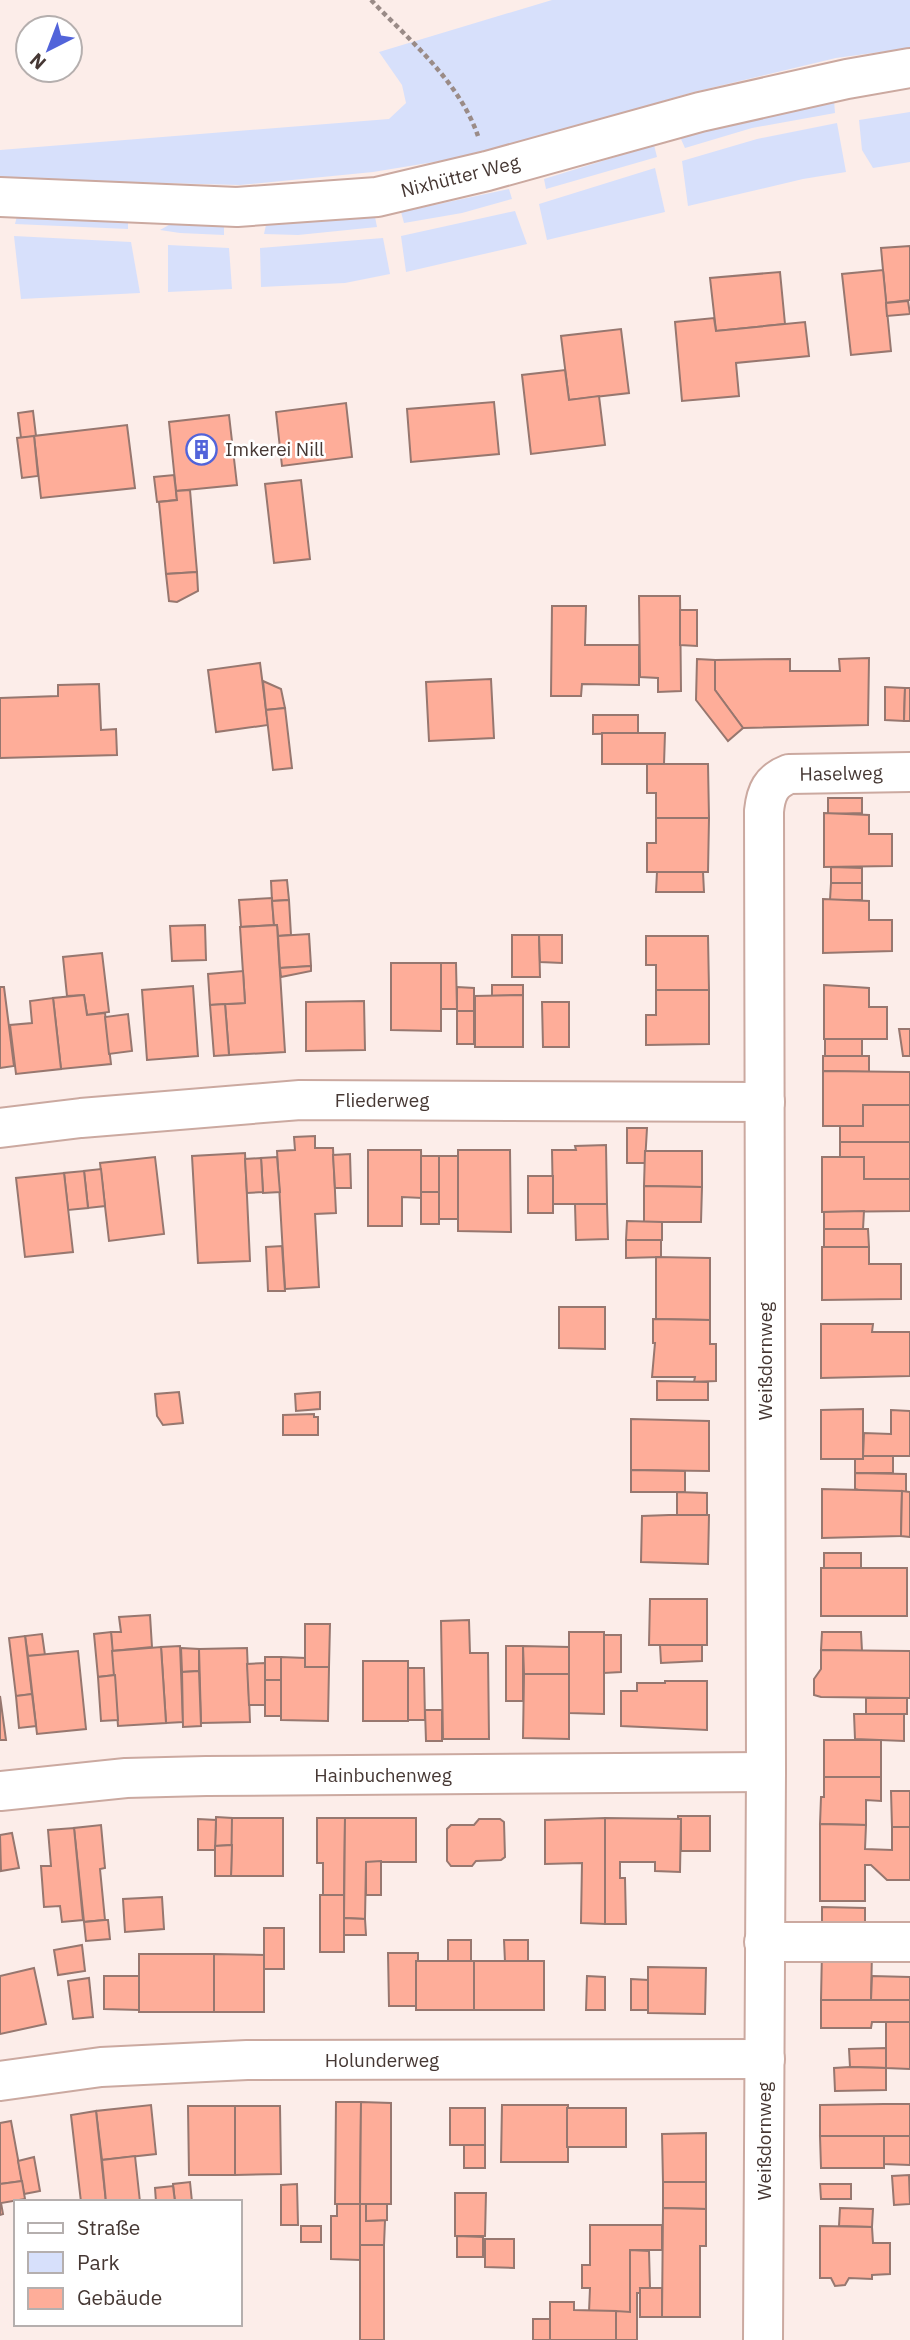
<svg xmlns="http://www.w3.org/2000/svg" width="910" height="2340" viewBox="0 0 910 2340" font-family="'IBM Plex Sans',sans-serif">
	<style>
		.green { fill: #d7e0fb }
		.building { fill: #fead99; stroke: #97776f; stroke-width: 2 }
		.lines { fill: none; stroke-linecap: round; stroke-linejoin: round }
		.minor-casing { stroke: #cba9a0; stroke-width: 42 }
		.major-casing { stroke: #cba9a0; stroke-width: 42 }
		.path { stroke: #9a8b87; stroke-width: 4.5; stroke-dasharray: 5 3.5; stroke-linecap: butt }
		.minor { stroke: #fff; stroke-width: 38 }
		.major { stroke: #fff; stroke-width: 38 }
		.labels { text-anchor: middle; dominant-baseline: central; stroke-width: 5; stroke-linejoin: round; paint-order: stroke }
		.street-label { font-size: 19px; fill: #463834; stroke: #fff }
		.poi-label { font-size: 19px; fill: #463834; stroke: #fff; text-anchor: start }
	</style>
	<rect width="100%" height="100%" fill="#fcede9"/>
	<g class="green">
		<polygon points="552,0 910,0 910,48 836,58 690,93 483,154 373,172 240,185 0,179 0,150 389,119 406,103 402,85 379,52"/>
		<polygon points="834,100 835,113 752,128 685,148 680,137 745,119"/>
		<polygon points="910,112 910,162 873,168 862,150 859,120"/>
		<polygon points="837,123 846,172 803,179 688,206 682,161 757,139"/>
		<polygon points="654,145 657,157 546,189 544,179"/>
		<polygon points="655,168 665,212 547,240 539,204"/>
		<polygon points="509,189 512,199 462,213 404,223 401,212"/>
		<polygon points="515,211 527,244 406,272 401,236"/>
		<polygon points="17,216 128,222 128,229 15,224"/>
		<polygon points="375,217 377,227 298,235 264,234 266,225"/>
		<polygon points="176,221 224,225 224,235 180,233 160,230"/>
		<polygon points="14,236 131,242 140,293 21,299"/>
		<polygon points="383,238 390,274 345,283 261,287 260,248"/>
		<polygon points="168,245 229,248 232,289 168,292"/>
	</g>
	<g class="building">
		<polygon points="910,246 910,300 886,303 881,248"/>
		<polygon points="883,270 891,351 851,355 842,274"/>
		<polygon points="780,272 785,324 716,331 710,278"/>
		<polygon points="908,301 910,314 887,316 886,303"/>
		<polygon points="714,318 716,331 805,322 809,356 736,363 739,396 682,401 675,322"/>
		<polygon points="621,329 629,393 569,400 561,336"/>
		<polygon points="565,370 569,400 599,396 605,445 531,454 522,375"/>
		<polygon points="494,402 499,454 411,462 407,409"/>
		<polygon points="346,403 352,457 282,466 276,412"/>
		<polygon points="33,411 36,436 21,438 18,413"/>
		<polygon points="229,415 237,485 176,491 169,422"/>
		<polygon points="127,425 135,488 41,498 34,436"/>
		<polygon points="34,436 38,476 22,478 17,438"/>
		<polygon points="174,475 177,500 157,502 154,477"/>
		<polygon points="301,480 310,559 274,563 265,484"/>
		<polygon points="190,490 197,572 166,574 159,502 177,500 176,491"/>
		<polygon points="197,572 198,591 177,602 169,601 166,574"/>
		<polygon points="639,596 680,596 681,691 658,692 658,678 640,677"/>
		<polygon points="552,606 586,606 585,645 639,645 639,685 582,684 581,696 551,696"/>
		<polygon points="680,610 697,610 697,646 680,645"/>
		<polygon points="869,658 868,725 743,728 715,690 715,660 790,659 790,671 840,671 839,659"/>
		<polygon points="697,659 715,660 715,690 743,728 728,741 696,700"/>
		<polygon points="260,663 268,725 216,732 208,670"/>
		<polygon points="491,679 494,738 429,741 426,682"/>
		<polygon points="263,681 281,689 285,708 266,710"/>
		<polygon points="99,684 101,730 116,729 117,755 0,758 0,698 58,696 58,685"/>
		<polygon points="885,687 905,688 904,721 885,720"/>
		<polygon points="905,688 910,688 910,721 904,721"/>
		<polygon points="285,708 292,768 273,770 266,710"/>
		<polygon points="593,715 638,715 638,733 593,734"/>
		<polygon points="602,733 665,733 664,764 602,764"/>
		<polygon points="647,764 708,764 709,818 656,818 656,793 647,793"/>
		<polygon points="828,798 862,798 862,813 828,814"/>
		<polygon points="824,813 869,815 869,834 892,834 892,866 824,867"/>
		<polygon points="656,818 709,818 708,872 647,872 647,843 656,843"/>
		<polygon points="831,867 862,868 862,883 831,883"/>
		<polygon points="657,872 703,872 704,892 656,892"/>
		<polygon points="287,880 289,900 272,901 271,881"/>
		<polygon points="831,883 862,883 862,900 830,900"/>
		<polygon points="272,898 274,925 241,927 239,900"/>
		<polygon points="823,899 869,901 869,920 892,920 892,951 823,953"/>
		<polygon points="289,900 291,935 278,936 277,925 274,925 272,901"/>
		<polygon points="205,925 206,960 172,961 170,926"/>
		<polygon points="277,925 285,1052 229,1055 225,1004 245,1003 240,927"/>
		<polygon points="309,934 311,966 280,968 278,936"/>
		<polygon points="512,935 539,935 540,977 512,977"/>
		<polygon points="539,935 562,935 562,963 540,962"/>
		<polygon points="646,936 708,936 709,990 656,990 656,965 646,965"/>
		<polygon points="102,953 109,1012 87,1015 84,995 67,996 63,957"/>
		<polygon points="391,963 441,963 441,1031 391,1030"/>
		<polygon points="441,963 456,963 457,1009 441,1009"/>
		<polygon points="311,966 311,971 281,977 280,968"/>
		<polygon points="243,971 245,1003 210,1005 208,974"/>
		<polygon points="492,985 523,985 523,995 492,996"/>
		<polygon points="824,985 869,988 869,1007 887,1007 887,1039 824,1039"/>
		<polygon points="193,986 198,1056 147,1060 142,990"/>
		<polygon points="0,987 4,987 14,1066 0,1068"/>
		<polygon points="457,987 474,988 474,1011 457,1011"/>
		<polygon points="656,990 709,990 709,1044 646,1045 646,1015 656,1015"/>
		<polygon points="84,995 87,1015 105,1013 111,1064 61,1069 53,998"/>
		<polygon points="523,995 523,1047 475,1047 475,996"/>
		<polygon points="53,998 61,1069 16,1074 10,1025 32,1023 30,1001"/>
		<polygon points="364,1001 365,1050 306,1051 306,1002"/>
		<polygon points="542,1002 569,1002 569,1047 543,1047"/>
		<polygon points="225,1004 229,1055 214,1056 210,1005"/>
		<rect x="457" y="1011" width="17" height="33"/>
		<polygon points="128,1014 132,1051 109,1054 105,1017"/>
		<polygon points="899,1029 910,1029 910,1056 903,1056"/>
		<rect x="825" y="1039" width="37" height="17"/>
		<polygon points="823,1056 869,1056 869,1072 823,1071"/>
		<polygon points="823,1071 910,1072 910,1105 863,1105 863,1126 823,1126"/>
		<polygon points="863,1105 910,1105 910,1142 840,1142 840,1126 863,1126"/>
		<polygon points="627,1128 647,1128 645,1163 627,1163"/>
		<polygon points="315,1136 315,1148 333,1148 336,1213 315,1214 319,1287 285,1289 277,1151 295,1150 294,1137"/>
		<polygon points="840,1142 910,1142 910,1179 864,1179 864,1157 840,1157"/>
		<polygon points="606,1145 607,1204 553,1204 552,1150 576,1150 575,1146"/>
		<polygon points="368,1150 421,1150 422,1198 402,1197 402,1226 368,1226"/>
		<polygon points="458,1150 510,1150 511,1232 458,1231"/>
		<polygon points="645,1151 702,1151 702,1187 644,1186"/>
		<polygon points="245,1153 250,1261 198,1263 192,1156"/>
		<polygon points="350,1154 351,1188 335,1188 333,1155"/>
		<rect x="421" y="1156" width="18" height="36"/>
		<rect x="439" y="1156" width="19" height="63"/>
		<polygon points="155,1157 164,1234 109,1241 100,1163"/>
		<polygon points="277,1157 280,1192 263,1193 261,1158"/>
		<polygon points="822,1157 864,1157 864,1179 910,1179 910,1211 822,1212"/>
		<polygon points="261,1158 263,1192 247,1193 245,1159"/>
		<polygon points="101,1169 105,1206 88,1208 84,1171"/>
		<polygon points="84,1171 88,1208 68,1210 64,1173"/>
		<polygon points="64,1173 73,1252 25,1257 16,1178"/>
		<rect x="528" y="1176" width="25" height="37"/>
		<polygon points="644,1186 702,1187 701,1222 644,1222"/>
		<rect x="421" y="1192" width="18" height="32"/>
		<polygon points="575,1204 607,1204 608,1239 576,1240"/>
		<polygon points="864,1211 863,1229 824,1229 824,1212"/>
		<polygon points="627,1221 662,1222 662,1240 626,1240"/>
		<polygon points="824,1229 868,1229 869,1247 824,1247"/>
		<polygon points="626,1240 661,1240 661,1257 626,1258"/>
		<polygon points="282,1246 285,1291 268,1291 266,1247"/>
		<polygon points="822,1247 869,1247 869,1264 901,1264 901,1299 822,1300"/>
		<polygon points="656,1257 710,1258 710,1320 656,1319"/>
		<polygon points="559,1307 605,1307 605,1349 559,1348"/>
		<polygon points="653,1319 710,1320 710,1344 716,1344 716,1381 694,1382 695,1377 652,1377 655,1343 653,1343"/>
		<polygon points="821,1324 873,1324 872,1332 910,1332 910,1376 821,1378"/>
		<polygon points="657,1381 708,1382 708,1400 657,1400"/>
		<polygon points="179,1392 183,1423 163,1425 157,1416 155,1394"/>
		<polygon points="320,1392 320,1409 296,1411 295,1394"/>
		<polygon points="863,1409 863,1459 821,1459 821,1410"/>
		<polygon points="891,1410 910,1411 910,1456 863,1456 864,1433 891,1434"/>
		<polygon points="314,1414 314,1417 318,1417 318,1435 283,1435 283,1415"/>
		<polygon points="631,1419 709,1421 709,1471 631,1470"/>
		<polygon points="863,1456 893,1456 893,1473 855,1473 855,1459 863,1459"/>
		<polygon points="631,1470 685,1471 685,1492 631,1492"/>
		<polygon points="855,1473 906,1474 906,1492 862,1491 855,1489"/>
		<polygon points="822,1489 902,1491 901,1536 822,1538"/>
		<polygon points="902,1491 910,1492 910,1537 901,1536"/>
		<polygon points="677,1492 707,1493 707,1515 677,1515"/>
		<polygon points="669,1515 709,1515 708,1564 641,1562 642,1516"/>
		<rect x="824" y="1553" width="37" height="15"/>
		<rect x="821" y="1568" width="86" height="48"/>
		<polygon points="650,1599 707,1599 707,1645 649,1645"/>
		<polygon points="150,1615 152,1647 112,1651 111,1632 121,1632 119,1617"/>
		<polygon points="469,1620 470,1653 488,1653 489,1739 443,1739 441,1621"/>
		<polygon points="305,1624 330,1624 329,1667 305,1667"/>
		<polygon points="111,1632 115,1675 98,1677 94,1634"/>
		<polygon points="569,1632 604,1632 604,1714 569,1713"/>
		<polygon points="822,1632 861,1632 862,1651 821,1650"/>
		<polygon points="42,1634 45,1655 28,1656 25,1636"/>
		<polygon points="604,1635 621,1635 621,1672 604,1673"/>
		<polygon points="25,1636 32,1694 16,1696 9,1638"/>
		<polygon points="660,1645 702,1645 702,1661 661,1663"/>
		<polygon points="180,1646 183,1722 166,1723 161,1647"/>
		<rect x="506" y="1646" width="17" height="55"/>
		<polygon points="523,1646 569,1647 569,1674 524,1674"/>
		<polygon points="161,1647 166,1723 118,1726 112,1651"/>
		<polygon points="181,1648 199,1649 199,1671 182,1672"/>
		<polygon points="247,1648 250,1722 201,1723 199,1649"/>
		<polygon points="821,1650 910,1651 910,1698 821,1697 814,1695 814,1679 821,1669"/>
		<polygon points="78,1651 86,1729 37,1734 28,1656"/>
		<rect x="265" y="1657" width="16" height="23"/>
		<polygon points="281,1657 305,1658 305,1667 329,1667 328,1721 281,1720"/>
		<rect x="363" y="1661" width="45" height="60"/>
		<polygon points="265,1663 265,1705 249,1705 247,1664"/>
		<polygon points="408,1668 424,1668 425,1720 408,1720"/>
		<polygon points="199,1671 201,1726 183,1727 182,1672"/>
		<polygon points="524,1674 569,1674 569,1739 523,1738"/>
		<polygon points="115,1675 118,1720 101,1721 98,1677"/>
		<rect x="265" y="1680" width="16" height="36"/>
		<polygon points="665,1681 707,1681 707,1730 621,1726 621,1691 637,1691 637,1683 665,1683"/>
		<polygon points="32,1694 36,1726 19,1728 16,1696"/>
		<polygon points="0,1696 6,1740 0,1740"/>
		<rect x="866" y="1698" width="41" height="16"/>
		<polygon points="425,1710 442,1710 442,1741 426,1741"/>
		<polygon points="854,1714 904,1714 904,1741 855,1739"/>
		<rect x="824" y="1740" width="57" height="37"/>
		<polygon points="824,1777 881,1777 881,1801 866,1800 866,1825 820,1824 821,1797 824,1797"/>
		<polygon points="891,1791 910,1791 910,1827 892,1827"/>
		<polygon points="678,1816 710,1816 710,1851 681,1851 681,1819 678,1819"/>
		<polygon points="216,1817 232,1818 232,1845 215,1846"/>
		<polygon points="232,1818 283,1818 283,1876 231,1876"/>
		<polygon points="317,1818 345,1818 344,1895 323,1895 323,1863 317,1863"/>
		<polygon points="345,1818 416,1818 416,1862 366,1862 365,1919 344,1918"/>
		<polygon points="605,1818 681,1819 680,1872 655,1871 655,1862 620,1862 620,1878 625,1878 626,1924 605,1924"/>
		<polygon points="605,1818 605,1924 581,1923 582,1863 545,1864 545,1820"/>
		<polygon points="198,1819 216,1820 215,1850 198,1850"/>
		<polygon points="479,1819 500,1819 504,1822 505,1857 501,1860 476,1861 472,1866 451,1866 447,1861 447,1829 451,1825 474,1825"/>
		<polygon points="820,1824 866,1825 865,1849 892,1850 892,1827 910,1827 910,1880 887,1880 871,1865 865,1865 865,1901 820,1901"/>
		<polygon points="101,1825 105,1868 100,1869 105,1920 84,1922 74,1828"/>
		<polygon points="74,1828 83,1920 62,1922 60,1906 44,1907 41,1866 51,1866 48,1830"/>
		<polygon points="12,1833 19,1868 1,1871 0,1835"/>
		<polygon points="232,1845 231,1876 215,1876 215,1846"/>
		<polygon points="381,1861 381,1895 366,1895 366,1862"/>
		<rect x="320" y="1895" width="24" height="57"/>
		<polygon points="162,1897 164,1929 125,1932 123,1899"/>
		<polygon points="822,1907 865,1908 865,1934 822,1933"/>
		<polygon points="344,1918 365,1919 366,1935 344,1935"/>
		<polygon points="105,1920 108,1920 110,1939 86,1941 84,1922"/>
		<rect x="264" y="1928" width="20" height="41"/>
		<rect x="448" y="1940" width="23" height="21"/>
		<polygon points="504,1940 528,1940 528,1961 505,1962"/>
		<polygon points="82,1945 85,1971 58,1975 54,1950"/>
		<polygon points="822,1950 872,1951 871,2000 821,2000"/>
		<polygon points="388,1953 418,1953 418,1961 416,1961 416,2006 389,2006"/>
		<rect x="139" y="1954" width="75" height="58"/>
		<polygon points="214,1954 264,1955 264,2012 214,2012"/>
		<rect x="416" y="1961" width="58" height="49"/>
		<rect x="474" y="1961" width="70" height="49"/>
		<polygon points="648,1967 706,1968 705,2014 648,2013"/>
		<polygon points="34,1968 46,2024 0,2034 0,1976"/>
		<polygon points="104,1976 139,1976 139,2010 104,2009"/>
		<polygon points="587,1976 605,1977 605,2010 586,2010"/>
		<polygon points="872,1976 910,1977 910,2000 871,2000"/>
		<polygon points="89,1978 93,2017 73,2019 68,1981"/>
		<polygon points="631,1979 648,1980 648,2010 631,2010"/>
		<polygon points="821,2000 910,2000 910,2022 872,2022 871,2028 821,2028"/>
		<polygon points="886,2022 910,2022 910,2069 886,2068"/>
		<polygon points="886,2048 886,2068 850,2067 849,2049"/>
		<polygon points="850,2067 886,2068 886,2090 835,2091 834,2068"/>
		<polygon points="336,2102 361,2102 360,2204 335,2204"/>
		<polygon points="361,2102 391,2103 391,2204 360,2204"/>
		<polygon points="884,2104 910,2104 910,2136 820,2136 820,2105"/>
		<polygon points="151,2105 156,2154 102,2160 96,2111"/>
		<polygon points="502,2105 568,2105 568,2162 501,2162"/>
		<polygon points="188,2106 235,2106 235,2175 189,2175"/>
		<polygon points="235,2106 280,2106 281,2174 235,2175"/>
		<rect x="450" y="2108" width="35" height="37"/>
		<rect x="567" y="2108" width="59" height="39"/>
		<polygon points="96,2111 106,2202 81,2202 71,2115"/>
		<polygon points="11,2121 22,2181 0,2184 0,2123"/>
		<polygon points="706,2133 706,2182 663,2182 662,2134"/>
		<polygon points="820,2136 884,2136 884,2168 821,2168"/>
		<polygon points="884,2136 910,2136 910,2165 884,2164"/>
		<rect x="464" y="2145" width="21" height="23"/>
		<polygon points="135,2156 140,2202 106,2202 102,2160"/>
		<polygon points="34,2157 40,2191 24,2194 18,2161"/>
		<polygon points="909,2175 910,2204 894,2205 892,2176"/>
		<polygon points="22,2181 25,2199 1,2203 3,2214 0,2215 0,2184"/>
		<polygon points="190,2182 192,2202 175,2202 173,2184"/>
		<polygon points="663,2182 706,2182 706,2209 663,2208"/>
		<polygon points="297,2184 298,2225 281,2225 281,2185"/>
		<polygon points="820,2184 851,2184 851,2199 821,2199"/>
		<polygon points="173,2186 175,2202 156,2202 155,2188"/>
		<polygon points="455,2193 486,2193 485,2236 455,2236"/>
		<polygon points="337,2204 360,2204 360,2260 331,2259 331,2216 337,2216"/>
		<polygon points="360,2204 366,2204 366,2221 385,2220 384,2245 360,2245"/>
		<polygon points="366,2204 387,2204 387,2220 366,2221"/>
		<polygon points="663,2208 706,2209 706,2246 700,2246 700,2317 662,2317"/>
		<polygon points="840,2208 873,2209 872,2227 839,2226"/>
		<polygon points="590,2225 662,2225 662,2250 630,2250 630,2312 589,2312 590,2288 582,2288 582,2265 590,2265"/>
		<rect x="301" y="2226" width="20" height="16"/>
		<polygon points="820,2226 872,2227 873,2243 890,2243 890,2274 872,2275 872,2279 849,2278 845,2285 835,2286 831,2278 820,2278"/>
		<polygon points="457,2236 483,2237 483,2257 457,2257"/>
		<polygon points="485,2239 514,2239 514,2268 485,2267"/>
		<rect x="360" y="2245" width="24" height="95"/>
		<polygon points="630,2250 649,2251 650,2288 640,2288 641,2293 637,2293 637,2340 616,2340 616,2311 630,2312"/>
		<rect x="640" y="2288" width="22" height="29"/>
		<polygon points="550,2302 574,2302 574,2310 616,2311 616,2340 550,2340"/>
		<rect x="533" y="2319" width="17" height="21"/>
	</g>
	<g class="lines">
		<defs>
			<g id="minor">
				<polyline points="0,1128 81,1118 300,1100 765,1102"/>
				<polyline points="0,1791 126,1778 206,1776 766,1772"/>
				<polyline points="764,1942 910,1942"/>
				<polyline points="0,2081 101,2067 247,2060 765,2059"/>
				<path d="M763,2340L766,1772L764,811C766,792 771,781 789,774L910,772"/>
			</g>
			<polyline id="major" points="0,197 237,207 377,197 487,171 700,112 847,79 910,68"/>
		</defs>
		<use href="#minor" class="minor-casing"/>
		<use href="#major" class="major-casing"/>
		<path class="path" d="M371,0C410,41 459,81 478,136"/>
		<use href="#minor" class="minor"/>
		<use href="#major" class="major"/>
	</g>
	<defs>
		<symbol id="building-ring" viewBox="-11 -11 22 22"><circle r="9.5" fill="#fff" stroke="#5264da" stroke-width="1.5"/><path d="M-4-6H4V6H1V3H-1V6H-4ZM-2.5-4.3h1.7v1.8h-1.7ZM.8-4.3h1.7v1.8H.8ZM-2.5-1h1.7V.8h-1.7ZM.8-1h1.7V.8H.8Z" fill="#5264da"/></symbol>
	</defs>
	<g fill-rule="evenodd">
		<use href="#building-ring" x="184" y="432" width="35" height="35"/>
	</g>
	<g class="labels">
		<g class="street-label">
			<text transform="translate(460 176) rotate(-14)">Nixhütter Weg</text>
			<text transform="translate(841 773) rotate(-1)">Haselweg</text>
			<text x="382" y="1100">Fliederweg</text>
			<text transform="translate(765 1361) rotate(-90)">Weißdornweg</text>
			<text x="383" y="1775">Hainbuchenweg</text>
			<text x="382" y="2060">Holunderweg</text>
			<text transform="translate(764 2141) rotate(-90)">Weißdornweg</text>
		</g>
		<g class="poi-label">
			<text x="225" y="449">Imkerei Nill</text>
		</g>
	</g>
	<rect x="14" y="2200" width="228" height="126" fill="#ffffff" stroke="#b5afae" stroke-width="2"/>
	<rect x="28" y="2223" width="35" height="10" fill="#ffffff" stroke="#b5afae" stroke-width="2"/>
	<text x="77" y="2235" font-size="21" fill="#463834">Straße</text>
	<rect x="28" y="2252" width="35" height="21" fill="#d7e0fb" stroke="#b5afae" stroke-width="2"/>
	<text x="77" y="2270" font-size="21" fill="#463834">Park</text>
	<rect x="28" y="2288" width="35" height="21" fill="#fead99" stroke="#b5afae" stroke-width="2"/>
	<text x="77" y="2305" font-size="21" fill="#463834">Gebäude</text>
	<g transform="translate(49 49) rotate(222)"><circle r="33" fill="#ffffff" stroke="#b5afae" stroke-width="2"/>
	<path d="M0-5L12 26L0 18L-12 26Z" fill="#5264da"/>
	<text y="-10" font-size="19" font-weight="bold" text-anchor="middle" fill="#463834">N</text>
	</g>
</svg>
